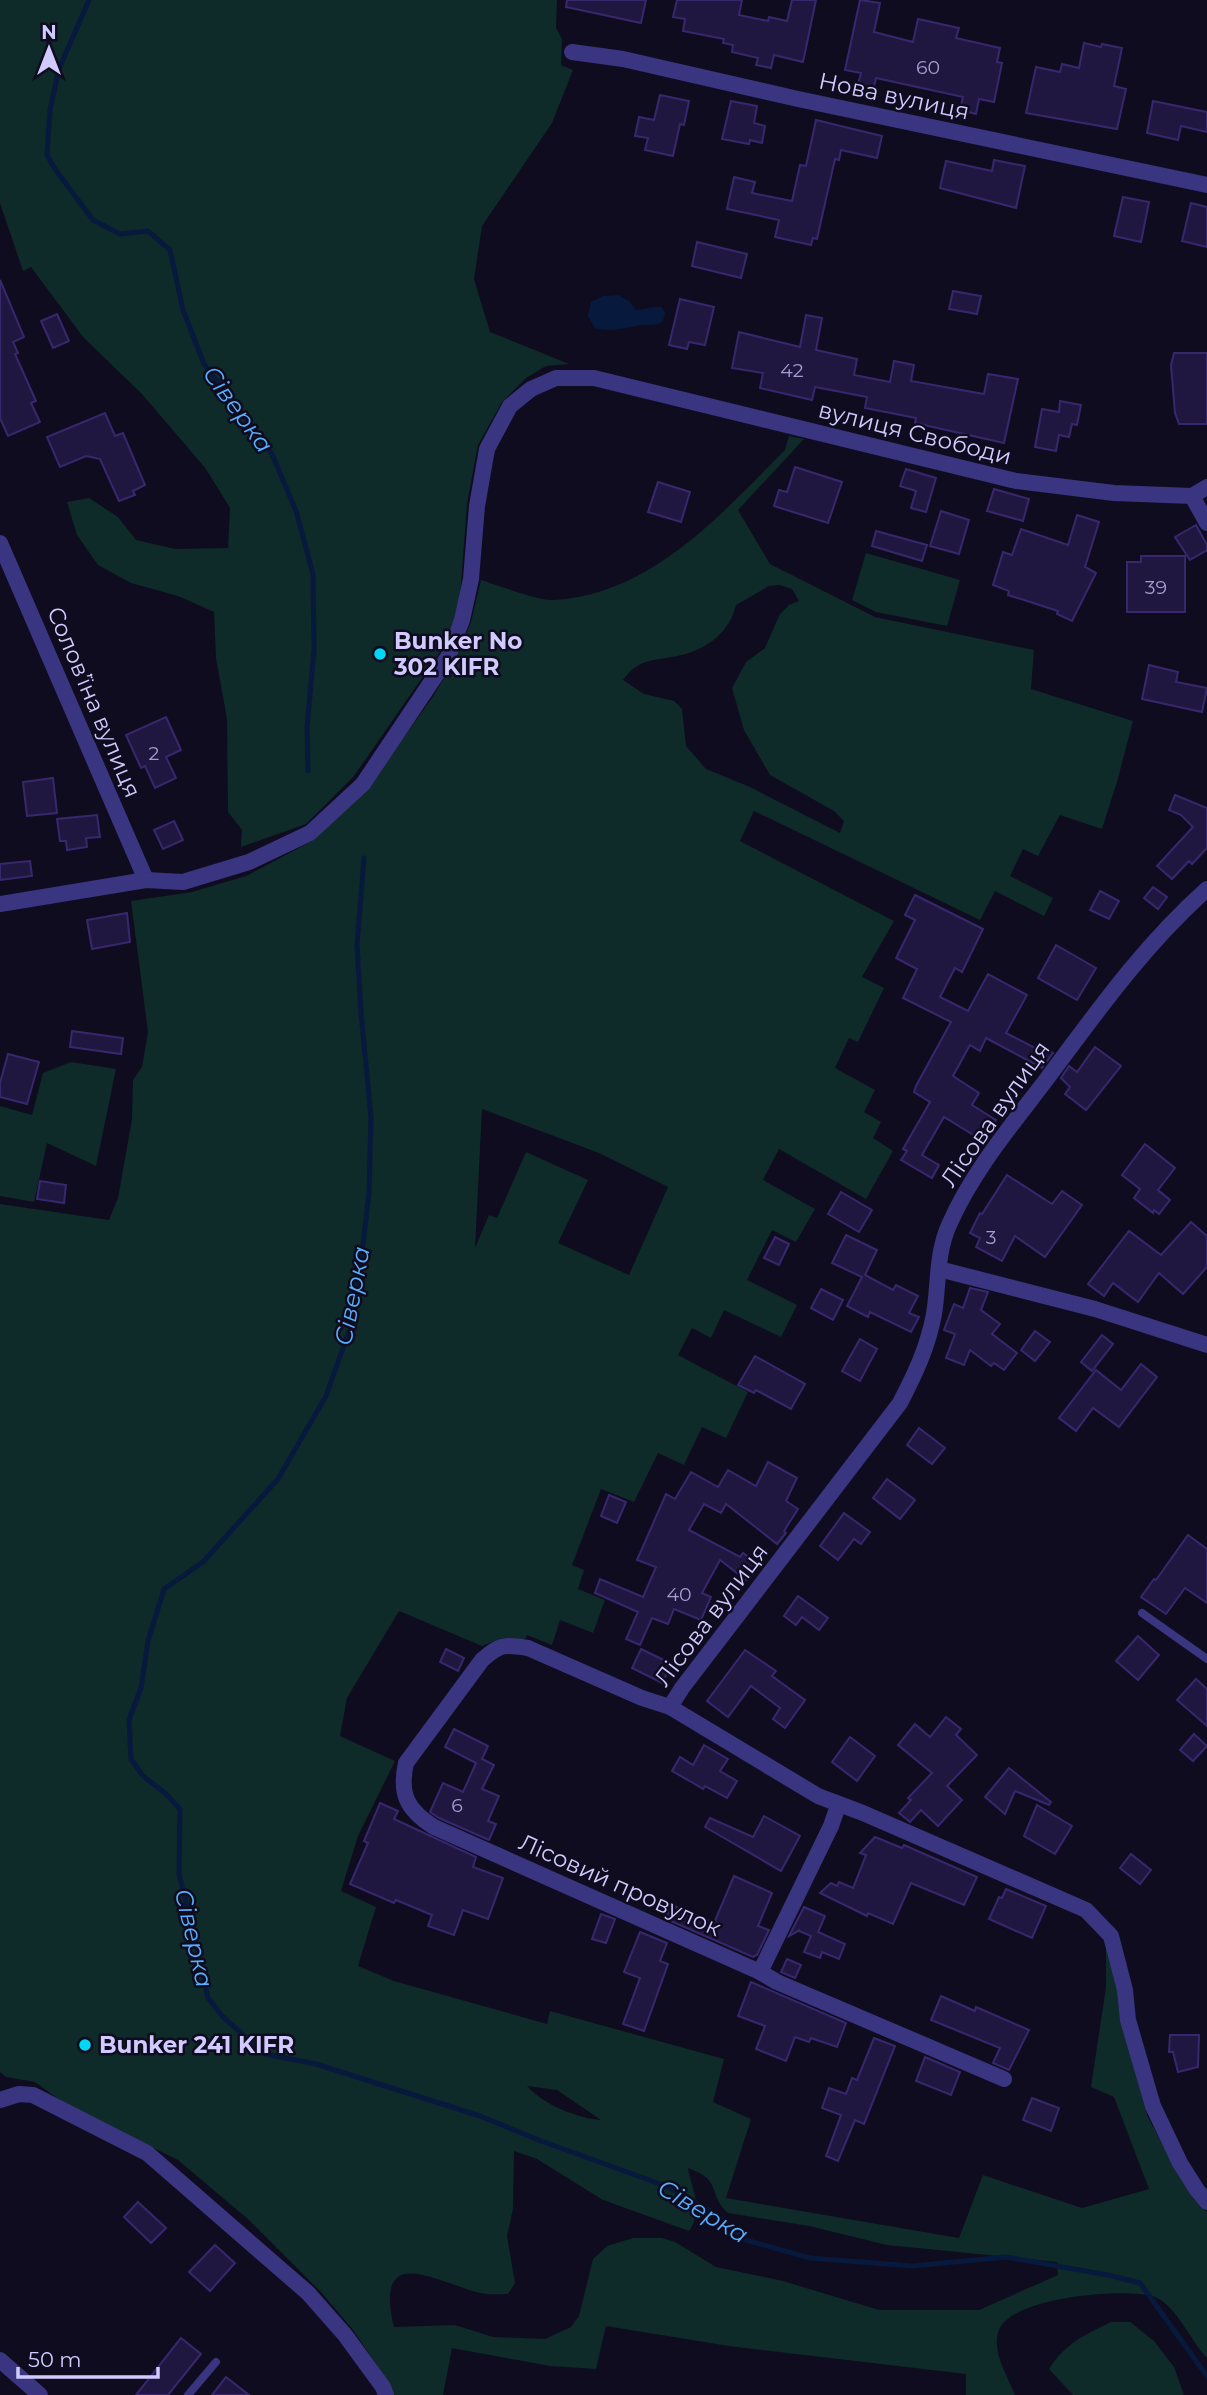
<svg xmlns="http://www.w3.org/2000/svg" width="1207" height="2395" viewBox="0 0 1207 2395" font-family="Montserrat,sans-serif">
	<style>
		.green { fill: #0e2a29; fill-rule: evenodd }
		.water { fill: #071a3d }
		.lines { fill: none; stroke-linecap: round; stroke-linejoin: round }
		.stream { stroke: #071a3d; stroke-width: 5 }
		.building { fill: #201741; stroke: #37286e; stroke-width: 2 }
		.service { stroke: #393580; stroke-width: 8 }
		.minor { stroke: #393580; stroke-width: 16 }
		.poi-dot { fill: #00d8f5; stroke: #0f0c1f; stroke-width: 2.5 }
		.labels { text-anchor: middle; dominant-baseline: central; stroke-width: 5; stroke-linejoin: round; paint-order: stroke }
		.number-label { font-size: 19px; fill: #a59dd0 }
		.street-label { font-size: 23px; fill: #d1caff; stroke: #0f0c1f }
		.poi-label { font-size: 23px; font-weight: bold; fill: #d1caff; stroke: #0f0c1f; text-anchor: start }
		.water-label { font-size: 24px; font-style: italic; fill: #58afff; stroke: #0f0c1f }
	</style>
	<rect width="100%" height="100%" fill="#0f0c1f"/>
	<g class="green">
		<polygon points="0,0 557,0 556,28 562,39 561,65 573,70 552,123 482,226 474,279 490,332 569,364 546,366 526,378 502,402 478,445 467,504 460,597 455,617 440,652 354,776 306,824 241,847 242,830 228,812 227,719 216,658 214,612 178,596 131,583 98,565 77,535 67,502 89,498 118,517 136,540 175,549 228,548 230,508 206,469 142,394 84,338 31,267 23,271 0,203"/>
		<path d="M789,436L804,439L738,510L770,564L875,617L1034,650L1031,689L1133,721L1117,782L1102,829L1060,815L1038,856L1023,849L1010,876L1053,898L1044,916L995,891L980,920L754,811L740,841L894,921L862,977L884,988L858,1042L849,1038L835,1068L875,1090L864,1112L881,1122L873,1138L893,1151L866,1199L779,1149L763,1180L815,1209L796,1242L772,1230L747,1280L797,1305L781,1337L724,1310L711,1338L692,1328L678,1355L748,1392L726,1438L702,1427L684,1465L658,1453L634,1502L601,1489L572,1565L584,1570L578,1589L605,1600L593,1633L560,1620L552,1645L527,1635L524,1641L502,1638L482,1646L399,1611L347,1698L340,1736L395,1761L358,1836L341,1891L376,1907L358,1966L394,1981L547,2024L550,2011L724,2059L713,2102L751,2119L726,2198L959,2238L983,2175L1082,2208L1149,2189L1114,2097L1091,2087L1106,1987V1939L1136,2073L1148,2117L1174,2166L1194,2199L1207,2212V2358C1191,2342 1176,2305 1155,2297C1127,2287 1011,2297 999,2330C991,2351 1007,2375 1015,2395H966V2374L729,2346L606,2326L596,2369L550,2366L452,2348L443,2395H393L389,2383L353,2330L321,2292L249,2220L178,2160L68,2106L35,2082L6,2077L0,2072V1204L109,1220L118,1198L132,1119L133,1080L142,1067L148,1032L131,901L192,892L246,876L314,840L367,788L432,698L455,660L471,622L481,580C498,585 537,601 553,600C651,595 720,515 785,450ZM780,585L792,589L799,601L789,605L780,614L765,648L746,662L732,688L744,730L770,775L834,811L844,821L840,833L750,787L706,769L686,746L682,709L674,701L644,694L623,680C626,676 630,671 634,668C648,658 667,659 682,655C709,648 730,631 736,605L769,586ZM482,1109L599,1153L668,1187L629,1275L558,1243L588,1180L526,1152L497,1218L489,1215L475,1248ZM527,2086L557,2090L601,2120C576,2118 543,2104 527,2086ZM514,2151L537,2159L603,2200L689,2231C704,2208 692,2191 688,2168C724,2181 706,2193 728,2213L809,2226L887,2245L1057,2262L1058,2275L979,2310H879L783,2281L716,2267L675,2242L662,2238H633L607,2246L593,2259L579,2316L571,2327L545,2339L493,2337L455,2325L394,2327C373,2240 438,2283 480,2293C489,2295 499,2294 508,2294L515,2283L507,2236L513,2209Z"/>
		<polygon points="866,553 960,580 947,626 876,612 852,600"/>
		<polygon points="71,1062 116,1069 96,1166 47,1143 34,1202 0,1196 0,1106 32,1115 43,1073"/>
		<path d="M1111,2322H1130L1154,2341L1174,2367L1184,2395H1073L1049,2369C1066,2343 1084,2335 1111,2322Z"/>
	</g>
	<path class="water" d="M618,295L629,301L636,310C645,310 653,306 662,307L665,313L663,321C654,328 646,323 635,326C620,329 611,332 595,328L588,316L591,302L603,296Z"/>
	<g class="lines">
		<g class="stream">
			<polyline points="89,0 59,69 50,110 47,155 55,169 93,220 120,234 148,231 170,250 183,310 204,364 272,454 296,511 313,574 314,650 307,728 308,771"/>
			<polyline points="364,858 357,945 361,1013 371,1117 369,1193 360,1269 349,1331 326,1396 278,1479 203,1562 164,1589 148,1641 141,1688 129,1720 131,1759 143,1776 165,1793 180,1809 179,1873 208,1998 223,2017 265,2054 316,2064 480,2116 541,2141 666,2186 714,2213 746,2240 810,2258 912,2266 1006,2257 1108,2275 1140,2283 1207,2376"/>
		</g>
	</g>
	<g class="building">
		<polygon points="567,0 646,0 641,23 566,7"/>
		<polygon points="677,0 742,0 739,15 768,21 769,17 787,21 792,0 816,0 803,62 774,55 771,68 756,65 758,58 732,52 733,45 723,43 724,39 683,31 685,19 673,17"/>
		<polygon points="860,0 880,3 874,32 913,42 918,19 959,28 956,38 1000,48 997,62 1002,63 994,102 979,99 976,114 960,110 963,97 876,78 873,91 857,88 861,73 845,70"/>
		<polygon points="1084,43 1101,47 1102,44 1122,48 1114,86 1126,89 1117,129 1026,113 1036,67 1060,72 1062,64 1079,68"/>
		<polygon points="660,95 689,101 684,125 680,124 673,156 645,150 648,138 635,136 639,117 654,120"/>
		<polygon points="731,101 757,106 754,123 765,126 762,143 750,140 749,144 722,139"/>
		<polygon points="1153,101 1207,112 1207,132 1181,126 1178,140 1147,133"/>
		<polygon points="816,120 882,136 877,158 841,150 839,160 835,159 817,239 813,238 811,245 775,237 779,220 727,209 734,177 755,182 752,193 792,201 800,165 806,166"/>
		<polygon points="994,160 1025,166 1016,208 940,188 946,161 992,171"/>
		<polygon points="1123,197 1149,202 1141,242 1114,236"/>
		<polygon points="1191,203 1207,207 1207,247 1182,241"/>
		<polygon points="697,242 747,254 741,278 692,266"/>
		<polygon points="0,280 24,337 13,342 18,353 15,354 36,401 31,403 40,422 8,436 0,418"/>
		<polygon points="953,291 981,296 977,314 949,309"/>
		<polygon points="680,299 714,307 705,345 689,342 687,349 669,345"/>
		<polygon points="57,314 69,341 53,348 41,321"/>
		<polygon points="806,315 822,318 816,350 857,359 854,375 890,382 894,361 914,365 911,381 984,394 988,374 1018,379 1004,443 915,423 916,418 865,408 867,397 815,387 812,400 760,388 763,373 732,368 739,332 800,347"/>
		<polygon points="1174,353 1207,353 1207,424 1179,424 1175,413 1171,365"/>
		<polygon points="1060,401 1081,405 1077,425 1072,424 1069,437 1059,435 1056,451 1035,447 1042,409 1059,412"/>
		<polygon points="105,413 115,436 123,433 145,485 133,491 135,495 119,501 100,459 86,456 60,467 47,437"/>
		<polygon points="795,467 842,482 828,523 774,506 779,490 787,492"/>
		<polygon points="906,469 936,478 926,512 911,508 916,491 900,486"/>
		<polygon points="658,482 690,492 681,522 648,512"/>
		<polygon points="994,489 1029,499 1023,521 987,511"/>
		<polygon points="941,511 969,520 959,554 930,546"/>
		<polygon points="1077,515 1099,522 1085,567 1096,573 1072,621 1057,614 1058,611 1008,595 1009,591 993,585 1003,552 1012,555 1021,529 1068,545"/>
		<polygon points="1196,525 1207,545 1207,550 1190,560 1175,537"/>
		<polygon points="876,531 927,545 922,561 872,546"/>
		<polygon points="1141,556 1185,556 1185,612 1127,612 1127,562 1141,562"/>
		<polygon points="1149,665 1178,672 1176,682 1207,688 1202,712 1142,699"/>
		<polygon points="166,717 181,750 166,757 176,778 155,788 145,766 141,768 126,735"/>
		<polygon points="53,778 57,813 27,816 23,782"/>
		<polygon points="1175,795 1207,808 1207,848 1192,864 1189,861 1172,879 1157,866 1193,827 1181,815 1169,810"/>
		<polygon points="97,815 100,837 86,838 87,847 67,850 66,841 60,841 57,819"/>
		<polygon points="174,821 183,840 163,849 154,830"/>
		<polygon points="30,861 32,876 0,880 0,864"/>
		<polygon points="1153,887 1167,897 1158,909 1144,898"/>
		<polygon points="1100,891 1119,901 1109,919 1090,910"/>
		<polygon points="915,895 983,929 962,972 955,968 940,997 968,1011 988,974 1027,995 1006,1033 1041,1051 1044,1046 1053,1053 1042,1068 986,1038 980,1051 970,1045 953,1076 979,1093 972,1105 996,1120 983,1141 944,1117 922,1155 939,1165 932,1178 901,1160 907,1151 903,1149 930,1102 914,1092 916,1086 951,1022 903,998 917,969 896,958 915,920 905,915"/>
		<polygon points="127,913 130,942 92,949 87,920"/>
		<polygon points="1056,945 1096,968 1077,1000 1038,978"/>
		<polygon points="72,1031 123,1038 121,1054 70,1047"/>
		<polygon points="1095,1047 1121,1066 1086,1110 1065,1094 1070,1087 1061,1078 1069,1066 1077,1072"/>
		<polygon points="8,1054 39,1062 27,1104 0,1097 0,1083"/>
		<polygon points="1145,1144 1175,1168 1158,1190 1170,1200 1159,1214 1154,1210 1153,1213 1134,1198 1140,1189 1122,1175"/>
		<polygon points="1007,1175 1052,1204 1062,1191 1082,1205 1045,1257 1015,1236 1002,1261 976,1247 980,1238 970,1233 980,1213 982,1214"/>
		<polygon points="40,1181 66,1185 64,1203 37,1199"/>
		<polygon points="841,1192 872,1210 859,1232 828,1214"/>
		<polygon points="1191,1222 1207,1236 1207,1267 1183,1294 1159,1273 1138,1302 1113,1283 1104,1296 1088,1284 1129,1231 1161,1255"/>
		<polygon points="846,1235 877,1250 865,1275 893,1290 896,1285 918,1296 909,1313 919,1317 911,1332 870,1312 868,1317 847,1306 862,1277 832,1263"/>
		<polygon points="775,1237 789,1244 779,1265 764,1258"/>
		<polygon points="970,1288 988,1292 981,1310 1000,1324 992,1334 1017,1353 1004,1370 994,1363 991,1366 970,1350 964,1365 946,1358 955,1334 944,1330 954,1304 963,1308"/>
		<polygon points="821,1289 843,1300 833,1320 811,1308"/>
		<polygon points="1035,1331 1050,1342 1035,1361 1021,1350"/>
		<polygon points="1102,1335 1113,1344 1092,1371 1081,1362"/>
		<polygon points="860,1339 877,1349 860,1381 842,1371"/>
		<polygon points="755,1356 805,1384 791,1409 756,1390 754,1393 738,1385"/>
		<polygon points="1141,1364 1157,1377 1119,1427 1093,1408 1076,1431 1059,1418 1096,1370 1121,1390"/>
		<polygon points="919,1428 945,1448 932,1464 907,1445"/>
		<polygon points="768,1462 797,1478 786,1501 798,1509 784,1531 786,1533 777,1544 726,1504 721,1513 704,1504 689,1530 740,1557 743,1553 758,1564 746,1580 720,1560 702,1593 711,1597 701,1620 674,1609 668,1624 652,1618 640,1645 626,1639 638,1612 595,1593 600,1579 643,1597 656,1567 637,1560 666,1494 675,1499 691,1472 718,1487 728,1470 756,1486"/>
		<polygon points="887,1479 915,1500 900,1519 873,1498"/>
		<polygon points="609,1495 626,1502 617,1523 601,1516"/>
		<polygon points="844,1513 870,1532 861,1544 854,1539 838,1560 820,1546"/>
		<polygon points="1188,1535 1207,1549 1207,1603 1185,1588 1166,1614 1141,1597 1154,1579 1156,1580"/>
		<polygon points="798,1596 828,1618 819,1630 802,1617 796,1625 784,1616"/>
		<polygon points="1138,1636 1159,1655 1138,1680 1116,1661"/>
		<polygon points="446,1649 464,1658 458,1671 440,1662"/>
		<polygon points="641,1649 672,1664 662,1683 632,1668"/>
		<polygon points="745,1650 776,1671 772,1676 805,1700 785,1728 773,1719 780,1708 751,1686 728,1717 707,1701"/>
		<polygon points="1196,1679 1207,1689 1207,1726 1177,1700"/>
		<polygon points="946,1717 961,1729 956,1735 977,1755 947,1786 962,1800 938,1826 921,1810 910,1822 899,1813 911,1800 908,1798 932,1773 898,1745 915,1724 930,1737"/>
		<polygon points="454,1729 488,1746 482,1759 494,1765 482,1789 499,1796 488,1821 496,1824 489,1840 439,1818 430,1812 443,1783 463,1792 476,1763 445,1747"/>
		<polygon points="1194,1734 1207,1746 1193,1761 1180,1750"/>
		<polygon points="850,1737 875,1756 857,1781 832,1762"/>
		<polygon points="704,1745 728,1759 720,1771 737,1781 727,1798 705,1786 703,1789 693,1783 672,1771 680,1757 693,1765"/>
		<polygon points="1009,1768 1051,1802 1049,1805 1015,1791 1005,1814 985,1797"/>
		<polygon points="380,1803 398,1811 394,1819 476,1857 473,1867 503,1878 488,1919 463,1910 454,1935 428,1926 432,1915 396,1900 394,1903 350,1884 368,1843 364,1841"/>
		<polygon points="1037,1805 1072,1826 1055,1854 1024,1836"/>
		<polygon points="764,1816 800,1836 781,1871 705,1827 710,1818 753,1837"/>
		<polygon points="875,1837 902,1848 904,1845 977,1877 964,1905 911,1883 893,1924 868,1913 867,1916 820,1893 831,1883 837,1886 839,1882 853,1888 866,1855 860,1853"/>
		<polygon points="1131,1854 1151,1870 1140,1884 1120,1868"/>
		<polygon points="734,1876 772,1893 758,1926 769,1930 757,1955 753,1957 666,1919 672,1905 714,1923"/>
		<polygon points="1006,1889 1046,1906 1032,1938 989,1919 999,1897 1002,1898"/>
		<polygon points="804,1907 825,1916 818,1932 845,1944 839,1959 822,1952 820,1958 804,1952 811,1936 799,1931 800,1930 789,1936"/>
		<polygon points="601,1914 615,1919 606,1943 592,1939"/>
		<polygon points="640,1932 667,1943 660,1961 668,1964 644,2031 623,2024 640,1978 624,1972"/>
		<polygon points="787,1959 801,1965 795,1978 781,1972"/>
		<polygon points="751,1982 846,2023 837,2047 811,2038 809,2042 795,2037 786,2061 756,2049 765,2026 738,2016"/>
		<polygon points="941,1996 975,2011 976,2007 1029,2030 1009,2070 993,2063 1000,2048 931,2020"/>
		<polygon points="1170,2035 1199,2035 1198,2067 1178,2072 1173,2052 1169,2052"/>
		<polygon points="874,2038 895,2046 864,2124 855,2120 838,2161 826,2156 841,2115 822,2108 829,2088 846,2094 852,2078 857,2080"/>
		<polygon points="925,2057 960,2072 951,2095 916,2081"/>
		<polygon points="1032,2098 1059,2108 1051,2131 1023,2120"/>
		<polygon points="138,2202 166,2228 151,2243 124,2217"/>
		<polygon points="215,2245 235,2263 210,2291 189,2272"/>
		<polygon points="181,2338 201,2354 168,2395 136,2395"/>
		<polygon points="226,2377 249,2395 212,2395"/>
	</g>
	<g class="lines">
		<g class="service">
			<polyline points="1142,1613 1207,1659"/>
			<polyline points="188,2395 216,2362"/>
		</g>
		<g class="minor">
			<polyline points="572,52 623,59 798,99 1207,185"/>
			<polyline points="1192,496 1207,523"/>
			<polyline points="0,543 146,880"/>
			<polyline points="0,904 146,880 183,882 249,862 310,833 363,784 448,657 462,620 471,579 477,506 487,449 510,406 531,389 556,378 594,378 1016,481 1114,493 1192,496 1207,487"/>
			<polyline points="939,1269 1095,1309 1207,1345"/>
			<path d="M670,1707L682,1688L900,1403C915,1374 928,1347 934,1314C939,1284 936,1254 949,1225C972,1172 1011,1126 1046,1080C1096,1013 1144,945 1207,889"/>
			<polyline points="760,1972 831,1826 838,1806"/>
			<path d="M1004,2079L777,1982L760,1972L434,1827C407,1810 399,1794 406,1763L482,1660C500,1644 504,1644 528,1648L642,1698L670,1707L818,1796L863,1813L1086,1910L1111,1936L1125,1990L1128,2020L1153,2106L1180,2163L1197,2190L1207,2202"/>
			<polyline points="0,2100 19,2094 33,2095 147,2153 308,2293 345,2335 383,2387 386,2395"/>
			<polyline points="0,2360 40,2395"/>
		</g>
	</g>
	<g class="poi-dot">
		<circle cx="380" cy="654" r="7"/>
		<circle cx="85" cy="2045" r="7"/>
	</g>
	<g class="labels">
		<g class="number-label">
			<text x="928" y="67">60</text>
			<text x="792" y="370">42</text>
			<text x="1156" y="587">39</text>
			<text x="154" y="753">2</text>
			<text x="991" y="1237">3</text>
			<text x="679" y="1594">40</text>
			<text x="457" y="1805">6</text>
		</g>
		<g class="street-label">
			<text transform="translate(894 96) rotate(12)">Нова вулиця</text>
			<text transform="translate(915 433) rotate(14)">вулиця Свободи</text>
			<text transform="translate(94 702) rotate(67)">Соловʼїна вулиця</text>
			<text transform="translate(995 1114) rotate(-55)">Лісова вулиця</text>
			<text transform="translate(711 1615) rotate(-53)">Лісова вулиця</text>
			<text transform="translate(620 1885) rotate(24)">Лісовий провулок</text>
		</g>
		<g class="poi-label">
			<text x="394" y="641">Bunker No<tspan x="394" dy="26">302 KIFR</tspan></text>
			<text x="99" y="2045">Bunker 241 KIFR</text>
		</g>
		<g class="water-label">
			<text transform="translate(238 409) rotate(54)">Сіверка</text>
			<text transform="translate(352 1296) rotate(-79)">Сіверка</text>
			<text transform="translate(194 1938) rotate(77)">Сіверка</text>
			<text transform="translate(703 2211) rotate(31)">Сіверка</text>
		</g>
	</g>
	<g transform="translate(49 49)" stroke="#0f0c1f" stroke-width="5" paint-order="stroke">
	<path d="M0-5L12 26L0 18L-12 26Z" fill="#d1caff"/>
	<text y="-10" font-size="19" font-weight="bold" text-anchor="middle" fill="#d1caff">N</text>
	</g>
	<path d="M18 2367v10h140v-10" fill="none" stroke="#d1caff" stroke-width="3.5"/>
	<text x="28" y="2367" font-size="21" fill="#d1caff" stroke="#0f0c1f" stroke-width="5" paint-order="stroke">50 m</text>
</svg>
